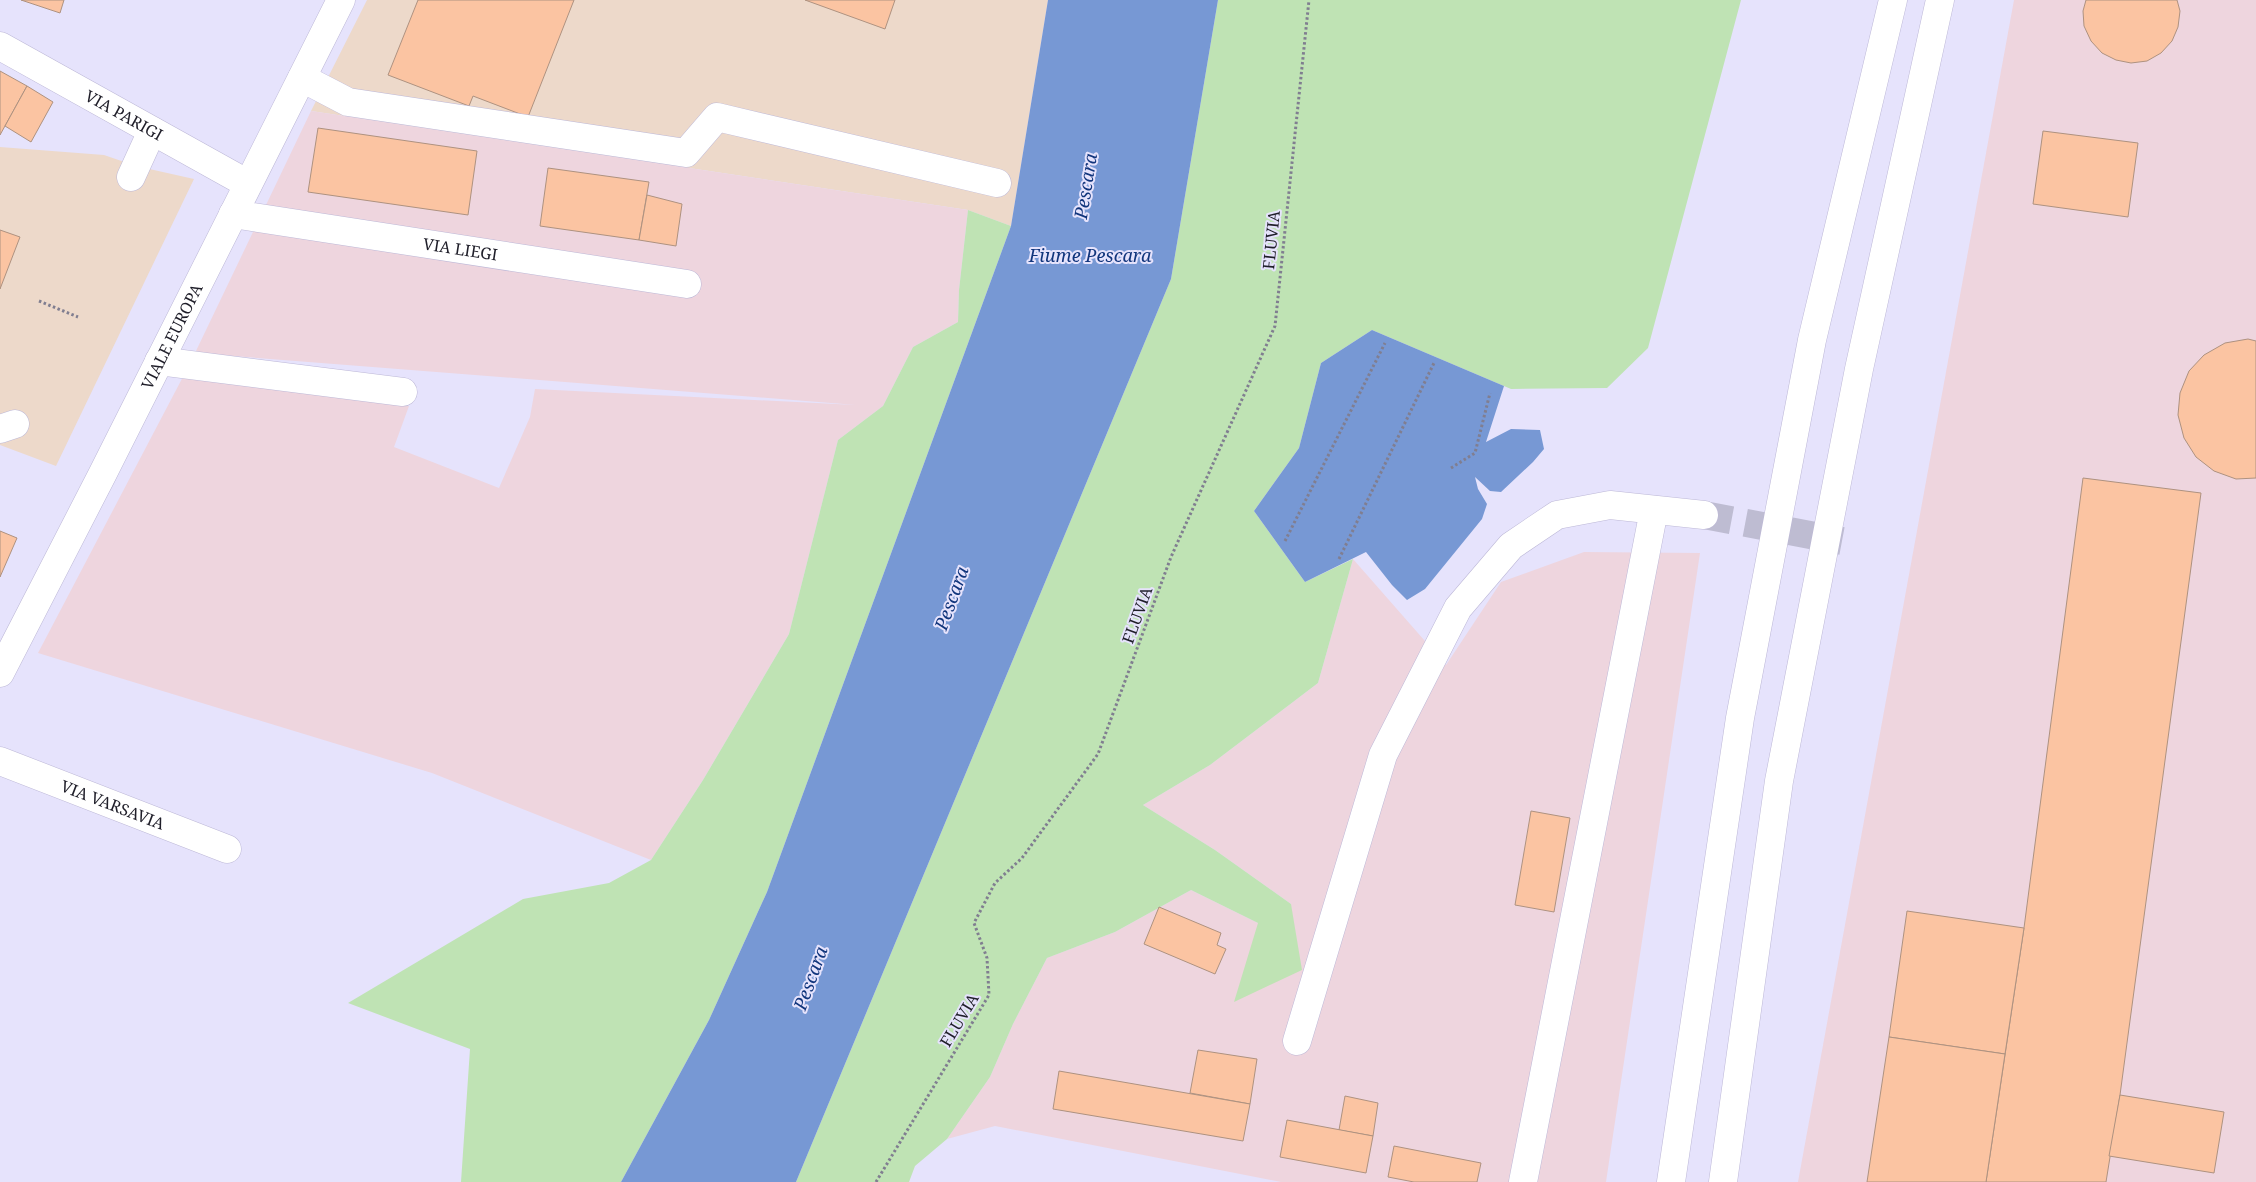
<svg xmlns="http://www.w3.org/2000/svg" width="2256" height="1182" viewBox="0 0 2256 1182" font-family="'Noto Serif',serif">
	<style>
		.commercial { fill: #edd9ca }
		.industrial { fill: #eed5de }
		.green { fill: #bfe3b4 }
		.water { fill: #7798d4 }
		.building { fill: #fbc4a2; stroke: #ae9280 }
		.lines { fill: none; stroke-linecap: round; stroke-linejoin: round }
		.minor-tunnel { stroke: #bebcd2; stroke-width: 28; stroke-dasharray: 28 14; stroke-linecap: butt }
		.minor-casing { stroke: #bdb8d7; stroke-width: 29 }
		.major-casing { stroke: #bdb8d7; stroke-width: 29 }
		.highway-casing { stroke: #bdb8d7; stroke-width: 29 }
		.path { stroke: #807e90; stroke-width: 3; stroke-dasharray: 2.5 2.5; stroke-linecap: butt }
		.minor { stroke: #fff; stroke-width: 28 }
		.major { stroke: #fff; stroke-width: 28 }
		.highway { stroke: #fff; stroke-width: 28 }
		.labels { text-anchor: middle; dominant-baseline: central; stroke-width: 4; stroke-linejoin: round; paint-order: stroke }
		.street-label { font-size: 16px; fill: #1f1e29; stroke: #e6e3fc }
		.water-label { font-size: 18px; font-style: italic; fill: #11357c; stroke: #e6e3fc }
	</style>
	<rect width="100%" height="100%" fill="#e6e3fc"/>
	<g class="commercial">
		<polygon points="367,0 1048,0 1011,226 968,210 311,111"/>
		<polygon points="0,147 104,155 136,166 194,179 56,466 0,445"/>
	</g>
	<g class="industrial">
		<polygon points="2014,0 2256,0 2256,1182 1798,1182"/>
		<polygon points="311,111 968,210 959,290 958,322 913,347 883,406 838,440 789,634 703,780 651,860 432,773 38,653 185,373 409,406 394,447 499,488 530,417 535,389 856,405 195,353"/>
		<polygon points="1584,552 1700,553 1606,1182 1281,1182 995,1126 947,1139 990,1077 1013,1024 1047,958 1115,932 1191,890 1258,923 1291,904 1215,850 1143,805 1210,765 1318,683 1353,559 1446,665 1501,582"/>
	</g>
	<g class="green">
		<polygon points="1218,0 1741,0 1648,348 1607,388 1511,389 1372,330 1321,363 1299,448 1254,511 1305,582 1353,559 1318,683 1210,765 1143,805 1215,850 1291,904 1302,970 1234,1002 1258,923 1191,890 1115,932 1047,958 1013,1024 990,1077 947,1139 915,1166 909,1182 796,1182 1171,279"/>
		<polygon points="968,210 1011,226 767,892 709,1020 621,1182 461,1182 470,1049 348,1003 523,899 609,883 651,860 703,780 789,634 838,440 883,406 913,347 958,322 959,290"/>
	</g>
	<g class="water">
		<polygon points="1048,0 1218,0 1171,279 796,1182 621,1182 709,1020 767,892 1011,226"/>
		<polygon points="1372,330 1504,386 1486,442 1511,429 1540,430 1544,449 1533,462 1501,492 1490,491 1475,477 1478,489 1487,504 1482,519 1425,589 1407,600 1392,585 1366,552 1305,582 1254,511 1299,448 1321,363"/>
	</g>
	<g class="building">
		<polygon points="21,0 64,0 60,13"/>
		<polygon points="418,0 574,0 528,117 473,96 469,106 388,75"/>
		<polygon points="805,0 895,0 885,29"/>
		<polygon points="2086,0 2177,0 2180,11 2178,27 2172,41 2161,53 2147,61 2131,63 2116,60 2102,53 2091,41 2084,26 2083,11"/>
		<polygon points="0,71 27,86 0,135"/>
		<polygon points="27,86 53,102 31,142 5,126"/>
		<polygon points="318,128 477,151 468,215 308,192"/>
		<polygon points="2043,131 2138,143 2128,217 2033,204"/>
		<polygon points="548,168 649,182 639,240 540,226"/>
		<polygon points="647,195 682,204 676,246 639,240"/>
		<polygon points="0,230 20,237 0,289"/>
		<polygon points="2248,339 2256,341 2256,478 2236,479 2214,471 2196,457 2184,438 2178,415 2180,393 2189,371 2204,355 2225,343"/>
		<polygon points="2083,478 2201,493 2120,1095 2106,1182 1986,1182 2024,928"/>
		<polygon points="0,531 17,538 0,577"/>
		<polygon points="1531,811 1570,818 1554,912 1515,905"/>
		<polygon points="1159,907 1221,933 1217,945 1226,949 1215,974 1144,944"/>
		<polygon points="1907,911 2024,928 2005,1054 1889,1037"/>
		<polygon points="1889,1037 2005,1054 1986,1182 1867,1182"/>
		<polygon points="1198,1050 1257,1059 1250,1104 1190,1093"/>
		<polygon points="1059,1071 1250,1104 1243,1141 1053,1109"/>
		<polygon points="2120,1095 2224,1112 2214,1173 2109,1156"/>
		<polygon points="1345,1096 1378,1103 1373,1136 1339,1130"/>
		<polygon points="1287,1120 1373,1136 1366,1173 1280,1157"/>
		<polygon points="1394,1146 1481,1163 1477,1182 1414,1182 1388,1177"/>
	</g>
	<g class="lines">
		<polyline class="minor-tunnel" points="1704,515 1842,541"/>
		<defs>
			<g id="minor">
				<path id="s1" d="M0,46L248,184"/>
				<polyline points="302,78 348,102 686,153 717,117 997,183"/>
				<polyline points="131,177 152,131"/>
				<path id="s2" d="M233,214L687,284"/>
				<polyline points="159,361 403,392"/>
				<polyline points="0,429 15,424"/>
				<path id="s3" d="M0,761L227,849"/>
				<polyline points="1297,1041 1383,755 1458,608 1511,546 1557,515 1610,505 1704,515"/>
				<polyline points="1523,1182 1654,510"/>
			</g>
			<g id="major">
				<path id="s4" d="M0,673L103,473L341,0"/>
			</g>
			<g id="highway">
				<polyline points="1671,1182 1740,718 1812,340 1893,0"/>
				<polyline points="1723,1182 1779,781 1859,369 1940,0"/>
			</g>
		</defs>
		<use href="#minor" class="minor-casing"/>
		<use href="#major" class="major-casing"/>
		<use href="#highway" class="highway-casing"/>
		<g class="path">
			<polyline points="39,301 78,317"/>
			<polyline points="1451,468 1475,453 1490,393"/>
			<polyline points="1285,541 1385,343"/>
			<polyline points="1339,559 1434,363"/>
			<polyline points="876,1182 989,995 987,958 974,923 995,883 1022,858 1098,754 1171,557 1275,326 1309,0"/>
		</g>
		<use href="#minor" class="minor"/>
		<use href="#major" class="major"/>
		<use href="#highway" class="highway"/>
	</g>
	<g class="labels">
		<g class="street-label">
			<text stroke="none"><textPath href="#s1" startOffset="142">VIA PARIGI</textPath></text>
			<text transform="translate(1271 240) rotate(-84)">FLUVIA</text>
			<text stroke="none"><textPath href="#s2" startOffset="230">VIA LIEGI</textPath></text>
			<text stroke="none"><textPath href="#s4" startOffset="378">VIALE EUROPA</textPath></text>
			<text transform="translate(1137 615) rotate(-70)">FLUVIA</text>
			<text stroke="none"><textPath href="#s3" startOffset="121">VIA VARSAVIA</textPath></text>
			<text transform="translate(959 1020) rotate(-59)">FLUVIA</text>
		</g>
		<g class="water-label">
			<text transform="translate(1085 186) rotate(-81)">Pescara</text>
			<text x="1090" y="255">Fiume Pescara</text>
			<text transform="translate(951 598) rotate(-70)">Pescara</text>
			<text transform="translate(810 978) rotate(-70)">Pescara</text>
		</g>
	</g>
</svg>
